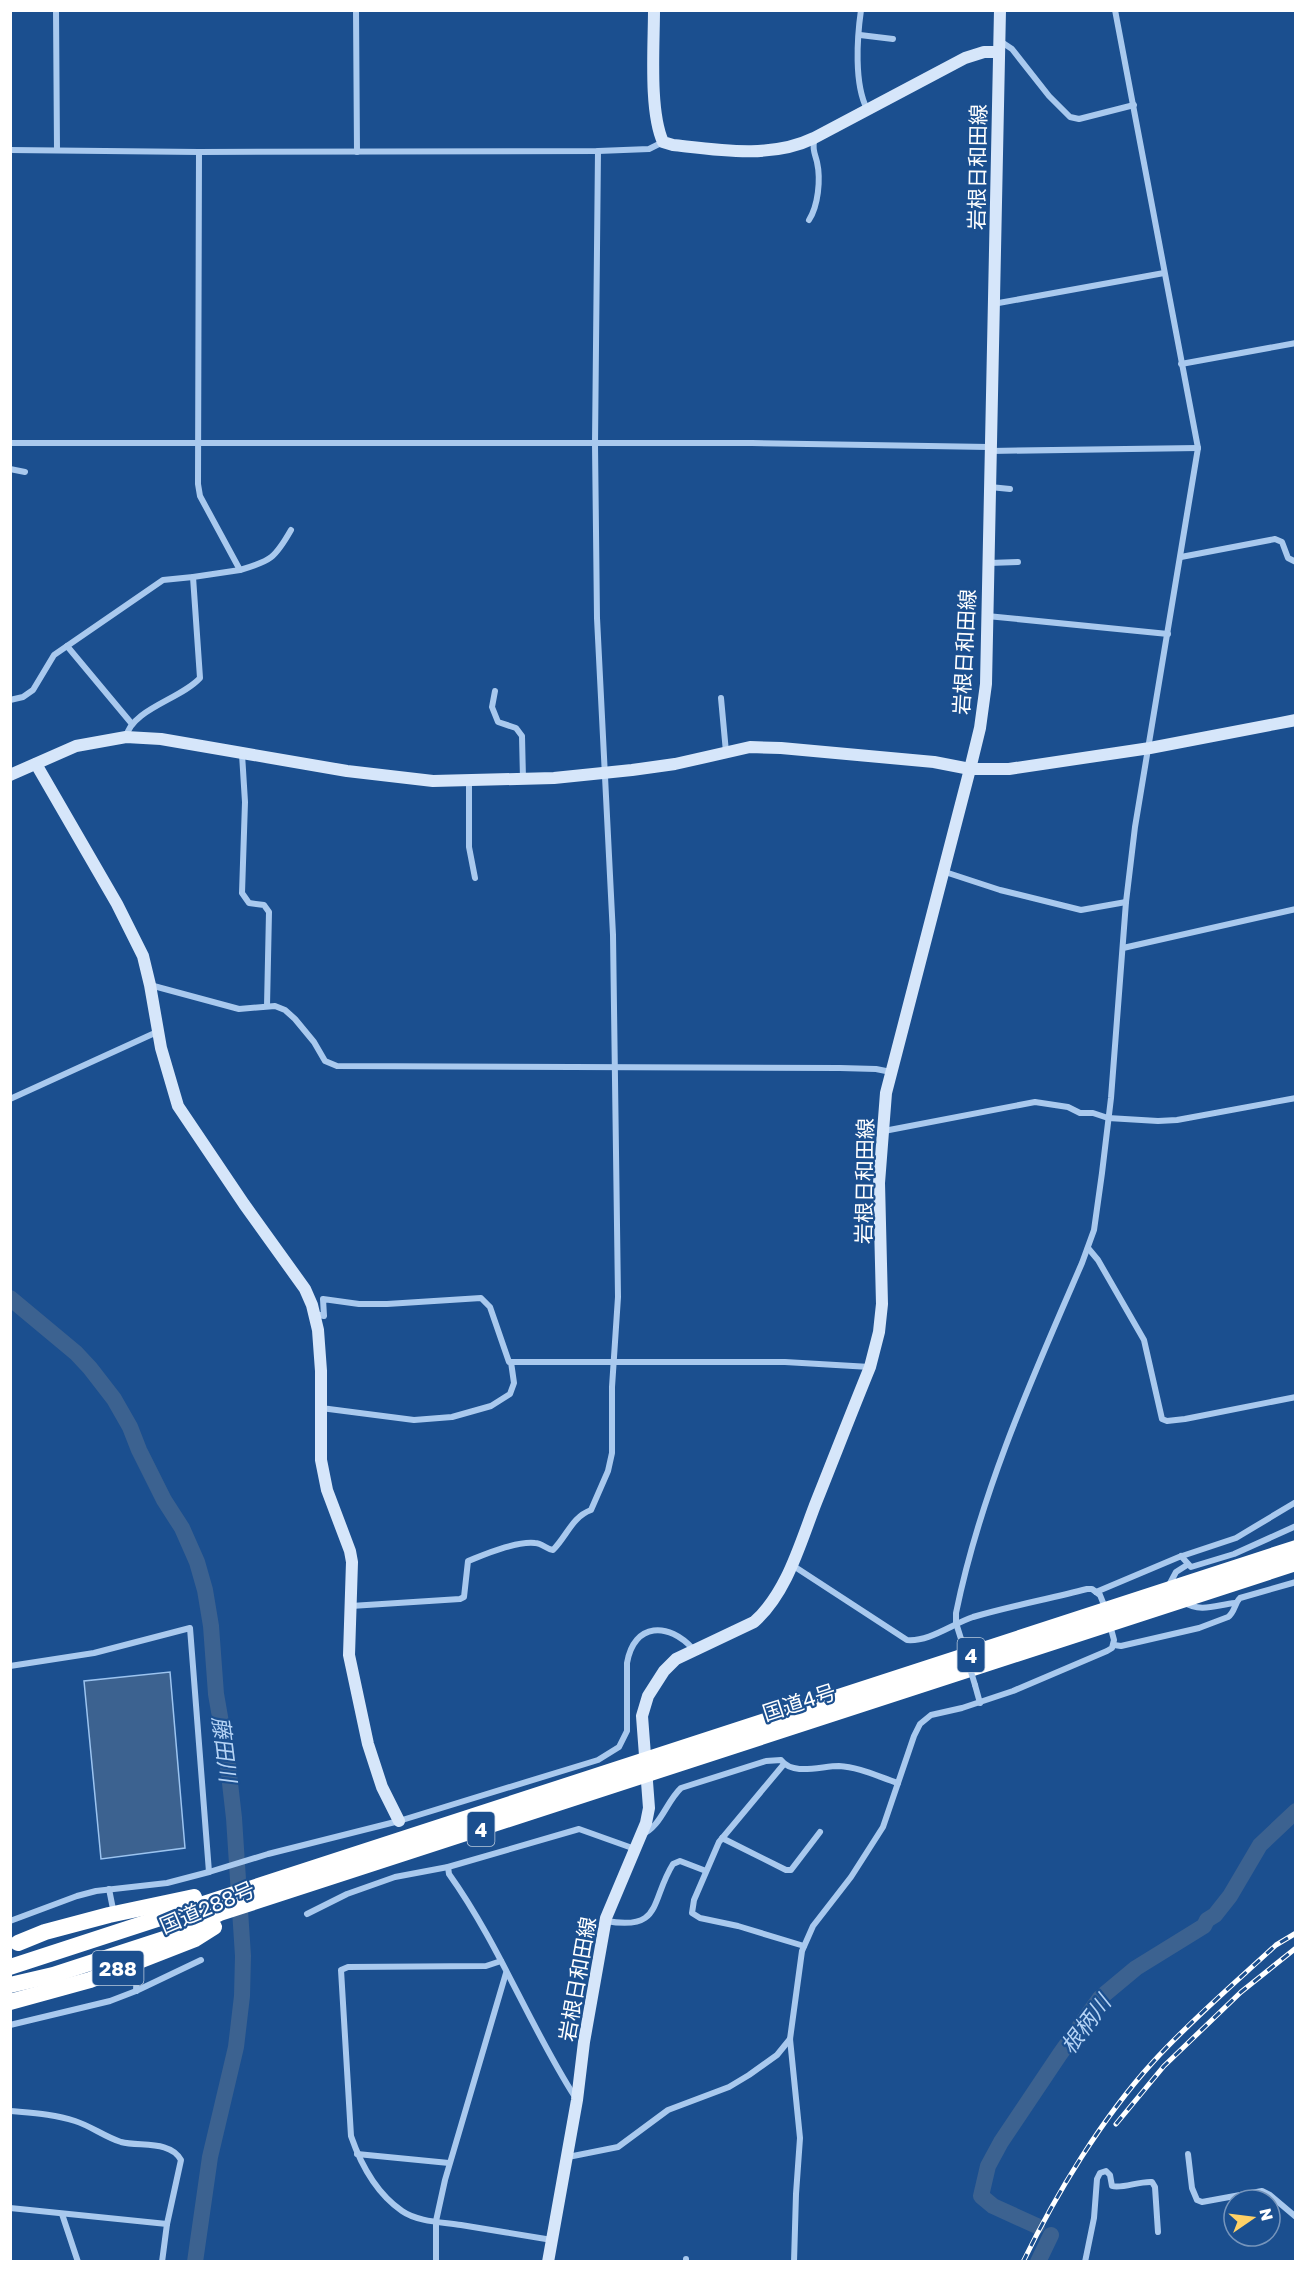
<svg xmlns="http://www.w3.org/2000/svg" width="1306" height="2272" viewBox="0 0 1306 2272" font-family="'Golos Text','Noto Sans JP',sans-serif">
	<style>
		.water { fill: #3c6290; stroke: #9cc4f0; stroke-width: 1.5 }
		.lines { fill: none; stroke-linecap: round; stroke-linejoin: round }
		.river { stroke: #3c6290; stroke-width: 16 }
		.street { stroke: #a9c9ee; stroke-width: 6 }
		.secondary { stroke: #d6e6fa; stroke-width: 12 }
		.highway { stroke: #fff; stroke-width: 16 }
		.rail-casing { stroke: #fff; stroke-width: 5 }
		.rail { stroke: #1b4f8f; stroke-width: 3; stroke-dasharray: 9; stroke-linecap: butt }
		.street-bridge { stroke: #a9c9ee; stroke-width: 6 }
		.labels { text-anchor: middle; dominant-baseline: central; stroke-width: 4.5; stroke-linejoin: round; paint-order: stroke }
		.shield { fill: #1b4f8f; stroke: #bbcadd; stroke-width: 1.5 }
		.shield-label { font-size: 20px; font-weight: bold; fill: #fff }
		.street-label { font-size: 21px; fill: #fff; stroke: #1b4f8f }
		.water-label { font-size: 22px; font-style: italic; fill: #b5d3f5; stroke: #1b4f8f }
	</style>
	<rect width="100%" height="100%" fill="#1b4f8f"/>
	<polygon class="water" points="170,1672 185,1848 101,1859 84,1681"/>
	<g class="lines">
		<g class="river">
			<polyline points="10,1298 76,1353 90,1368 114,1399 130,1427 139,1450 164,1500 182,1528 197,1562 205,1590 211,1626 216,1694 227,1757 234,1818 243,1956 242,1996 236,2047 210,2157 195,2262"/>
			<polyline points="1037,2226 993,2206 981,2196 988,2166 1001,2142 1060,2054 1100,1998 1136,1968 1204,1926 1207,1920 1215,1915 1230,1896 1260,1845 1296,1811"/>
			<polyline points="1038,2262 1051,2235"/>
		</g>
		<g class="street">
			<polyline points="56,10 57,150"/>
			<polyline points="356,10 357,152"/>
			<path d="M861,10C857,38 854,84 867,109"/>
			<polyline points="860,35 893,39"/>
			<polyline points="1000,41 1012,49 1049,96 1070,117 1079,119 1134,105"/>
			<polyline points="10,150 199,152 598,151 649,149 663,142"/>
			<path d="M809,220C818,206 821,180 817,162C814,151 813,151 814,139"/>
			<polyline points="993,304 1164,273"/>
			<polyline points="1181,364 1296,343"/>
			<polyline points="10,443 752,443 989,447"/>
			<polyline points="990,451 1198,448"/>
			<polyline points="10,469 25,472"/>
			<polyline points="990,487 1010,489"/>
			<polyline points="1181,557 1275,539 1282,542 1288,558 1296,562"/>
			<polyline points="989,563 1018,562"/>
			<path d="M240,570C271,561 275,558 291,530"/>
			<polyline points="987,616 1168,634"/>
			<polyline points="67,646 132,724"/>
			<polyline points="495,691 492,707 498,722 516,728 522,736 523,779"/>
			<polyline points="721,698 726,752"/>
			<polyline points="10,700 23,697 33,690 54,655 163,580 193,577 240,570 200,496 198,484 199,152"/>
			<path d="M126,737C132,709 181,699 200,678L193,577"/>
			<polyline points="242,754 245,802 242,893 249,903 264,905 269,912 267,1006"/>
			<polyline points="469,780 469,847 475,878"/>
			<polyline points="942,871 1000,890 1081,910 1126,902"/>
			<polyline points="1123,948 1296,909"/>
			<polyline points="150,985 239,1009 275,1006 285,1010 295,1019 314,1042 325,1061 337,1066 840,1068 876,1069 891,1072"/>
			<polyline points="10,1099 157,1032"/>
			<polyline points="884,1131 1035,1102 1068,1107 1080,1113 1093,1113 1108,1118 1158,1121 1177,1120 1296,1098"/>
			<polyline points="1088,1248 1098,1260 1144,1340 1162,1419 1167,1421 1185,1419 1296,1397"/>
			<polyline points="315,1314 324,1316 323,1299 359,1304 387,1304 481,1298 490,1307 509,1362 785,1362 870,1367"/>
			<polyline points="321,1408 414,1420 452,1417 491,1406 510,1394 514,1383 511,1362"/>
			<polyline points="1181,1556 1191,1567 1234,1554 1296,1526"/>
			<path d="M792,1565L907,1640C929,1642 952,1624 973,1617C1010,1606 1049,1599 1087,1589H1092L1100,1595L1106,1610"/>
			<polyline points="1168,1587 1176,1572 1187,1565"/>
			<polyline points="1096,1592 1179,1557 1236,1538 1296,1502"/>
			<path d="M1183,1602C1201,1613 1216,1605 1235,1603"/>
			<path d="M351,1606L460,1599L464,1597L468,1561C486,1554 516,1541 535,1543C542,1543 546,1549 553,1550C567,1536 572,1517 591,1510L608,1471L612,1453V1387L618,1297L613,935L597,618L595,444L598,151"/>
			<path d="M962,1642L956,1623V1613C981,1491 1033,1376 1082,1263L1094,1230L1102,1173L1111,1098L1126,902L1135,827L1198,448L1115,10"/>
			<path d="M1114,1645L1121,1646L1199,1628L1228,1617C1235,1612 1234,1604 1240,1598L1296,1582"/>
			<polyline points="10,1666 94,1653 190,1628 209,1872"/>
			<polyline points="975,1685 980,1703"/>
			<polyline points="784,1764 719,1842 694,1900 692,1913 700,1918 738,1926 804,1946"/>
			<path d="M641,1835C661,1827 666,1802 681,1788L766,1761L781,1760C793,1776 821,1766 839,1766C859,1767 879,1777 898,1783"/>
			<polyline points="722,1838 786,1870 791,1870 820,1832"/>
			<path d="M448,1867L449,1874C499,1944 529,2025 575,2097"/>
			<polyline points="109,1889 113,1909"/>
			<polyline points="307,1914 347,1894 395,1877 448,1867 579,1829 635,1849"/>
			<path d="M10,1921L77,1896L96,1891L167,1883L209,1872L268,1854L399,1821L598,1760L619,1747L627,1731V1663C634,1622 669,1622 693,1649"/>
			<path d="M606,1921C663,1931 650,1901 673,1864L680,1861L706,1871"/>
			<path d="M501,1961L486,1966L348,1967L341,1970L351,2136C361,2165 376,2193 402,2211C418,2222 442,2222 461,2225C491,2230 522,2235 552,2240"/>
			<polyline points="136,1991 137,1970"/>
			<polyline points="10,2025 110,2001 136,1991 201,1960"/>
			<path d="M10,2111C32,2113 54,2114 75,2121C91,2126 105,2137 121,2142C140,2147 170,2140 181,2160L167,2224L162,2262"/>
			<polyline points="357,2154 449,2163"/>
			<polyline points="1188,2154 1192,2188 1197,2200 1202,2202 1262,2191 1270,2195 1296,2217"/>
			<polyline points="568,2157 618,2147 668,2110 729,2087 749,2075 777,2055 790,2039"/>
			<polyline points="10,2208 167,2224"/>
			<polyline points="62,2214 78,2262"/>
			<polyline points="436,2262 436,2221 445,2180 506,1973"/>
			<polyline points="686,2262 686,2259"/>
			<polyline points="794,2262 796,2194 800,2138 790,2039 802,1951 813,1926 851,1877 883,1827 914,1736 920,1724 931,1715 962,1708 1013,1691 1107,1651 1112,1648 1114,1640 1110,1625"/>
			<path d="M1085,2262L1094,2218L1097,2179L1100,2173L1106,2171L1110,2175L1112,2186C1122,2189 1139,2181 1152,2182L1155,2187L1158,2232"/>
		</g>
		<g class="secondary">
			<path d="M654,10C654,46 649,111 663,142L673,145C718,150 771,159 814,138L965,58L984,52H999"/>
			<polyline points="36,764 117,904 143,956 150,985 161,1048 178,1106 244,1204 305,1289 312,1305 318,1330 321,1371 321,1460 327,1490 350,1551 352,1562 349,1655 368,1744 382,1787 399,1821"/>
			<polyline points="10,775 76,746 126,737 161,739 347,771 433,781 554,778 632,770 675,764 750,747 781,748 934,762 970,769 1009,769 1150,748 1296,720"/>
			<path d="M548,2262L577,2100L584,2042L606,1918L646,1823L649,1808L642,1716L648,1696L664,1671L676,1659L754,1622C788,1592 801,1540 817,1500C835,1455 852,1411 870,1367L879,1332L882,1304L879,1183L886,1093L970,769L980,728L986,684L1000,10"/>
		</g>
		<g class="highway">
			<polyline points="18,1943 45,1932 109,1915 194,1897"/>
			<polyline points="10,1967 1296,1548"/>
			<polyline points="10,1985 53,1975 179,1934 220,1913 1296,1563"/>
			<polyline points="10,2002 90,1980 195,1939 214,1927"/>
		</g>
		<defs>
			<g id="rail">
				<polyline points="1116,2124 1164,2066 1241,1992 1296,1948"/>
				<path d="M1023,2262C1056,2194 1102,2118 1153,2062C1189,2022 1236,1982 1276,1945L1296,1933"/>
			</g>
		</defs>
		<use href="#rail" class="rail-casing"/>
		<use href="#rail" class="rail"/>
		<polyline class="street-bridge" points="962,1642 975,1685"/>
	</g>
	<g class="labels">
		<g class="shield">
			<rect x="957.5" y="1638" width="27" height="34" rx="4.5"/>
			<rect x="467.5" y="1812" width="27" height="34" rx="4.5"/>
			<rect x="92.5" y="1951" width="51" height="34" rx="4.5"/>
		</g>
		<g class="shield-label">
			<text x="971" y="1655">4</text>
			<text x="481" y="1829">4</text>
			<text x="118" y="1968">288</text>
		</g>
		<g class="street-label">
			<text transform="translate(977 167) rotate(-89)">岩根日和田線</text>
			<text transform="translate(964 652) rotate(-87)">岩根日和田線</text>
			<text transform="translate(864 1181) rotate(-89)">岩根日和田線</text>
			<text transform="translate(799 1702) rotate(-18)">国道4号</text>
			<text transform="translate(207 1907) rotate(-23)">国道288号</text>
			<text transform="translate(577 1979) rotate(-80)">岩根日和田線</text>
		</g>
		<g class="water-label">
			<text transform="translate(225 1749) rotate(83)">藤田川</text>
			<text transform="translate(1085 2024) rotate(-53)">根柄川</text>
		</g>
	</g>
	<rect width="1306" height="2272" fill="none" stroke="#ffffff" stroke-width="24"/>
	<g transform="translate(1252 2218) rotate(76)"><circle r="28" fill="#1b4f8f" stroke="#7695bc" stroke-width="1.5"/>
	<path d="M0-4.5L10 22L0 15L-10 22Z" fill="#ffd166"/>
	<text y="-9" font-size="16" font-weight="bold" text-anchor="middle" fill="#ffffff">N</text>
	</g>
</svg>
